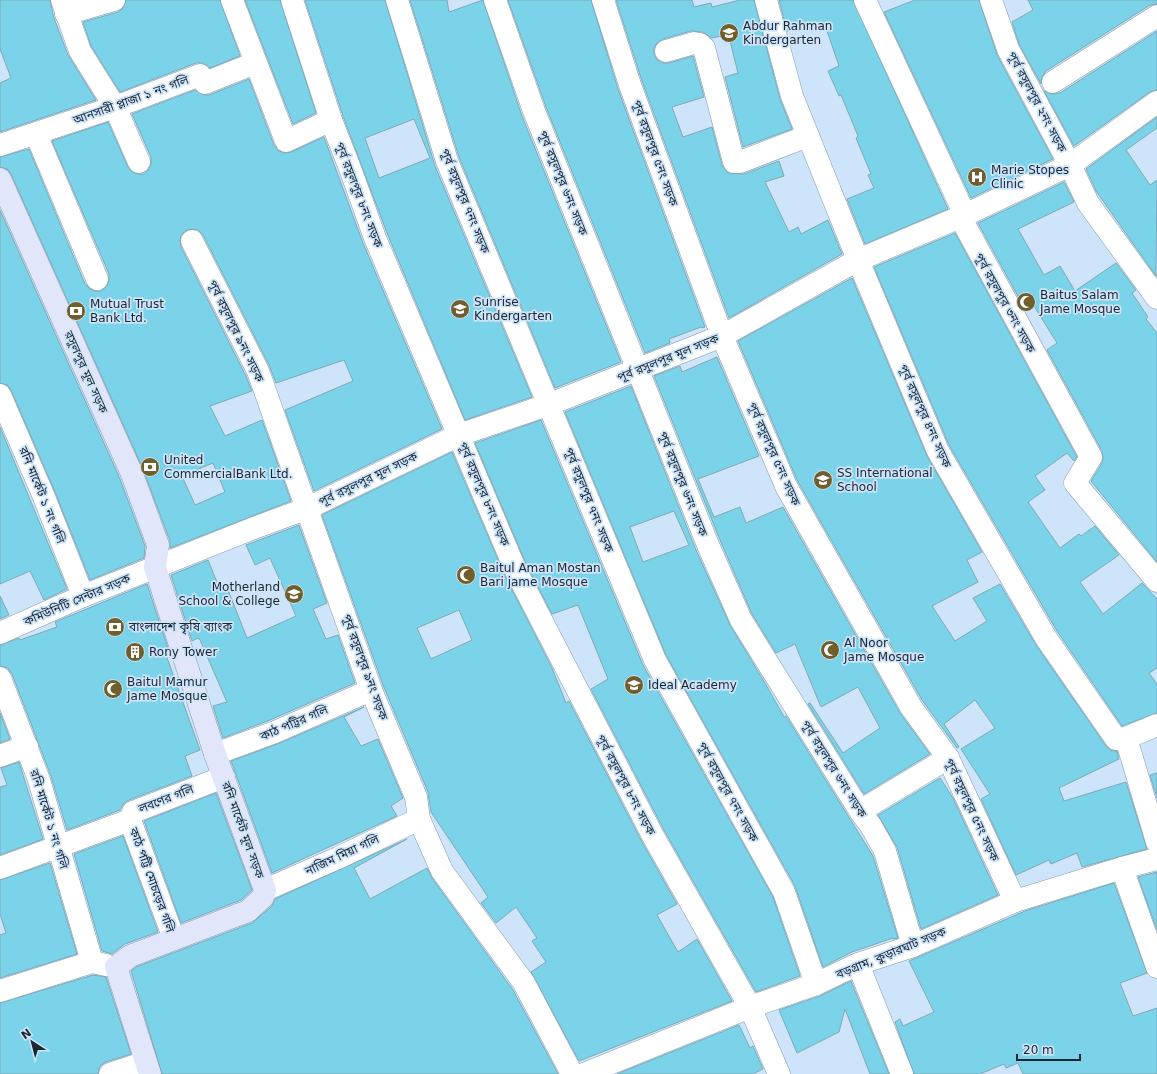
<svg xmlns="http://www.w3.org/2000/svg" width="1157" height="1074" viewBox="0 0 1157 1074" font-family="'DejaVu Sans','Noto Sans Bengali',sans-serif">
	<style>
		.building { fill: #7ad3e8; stroke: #7fa9b4; fill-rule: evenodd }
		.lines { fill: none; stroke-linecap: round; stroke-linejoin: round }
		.street-casing { stroke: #819cb5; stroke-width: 23 }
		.secondary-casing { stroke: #819cb5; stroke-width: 23 }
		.street { stroke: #fff; stroke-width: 22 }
		.secondary { stroke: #e2e6fa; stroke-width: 22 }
		.labels { text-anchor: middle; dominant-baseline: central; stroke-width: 3.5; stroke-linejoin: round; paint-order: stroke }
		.poi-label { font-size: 12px; fill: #1b2630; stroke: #cde4fa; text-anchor: start }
		.street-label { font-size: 12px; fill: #1b2630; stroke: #cde4fa }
	</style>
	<rect width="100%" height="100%" fill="#cde4fa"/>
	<g class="building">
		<polygon points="0,0 50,0 54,18 68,55 96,100 0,132 0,83 11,78 0,49"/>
		<polygon points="126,0 220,0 240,56 210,68 202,63 196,63 120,92 91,46 83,22 118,12 123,8"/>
		<polygon points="245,0 280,0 316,113 293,124"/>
		<path d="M305,0H385L435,166L532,397L465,420L387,233L343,116ZM414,119L430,158L379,178L365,138Z"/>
		<polygon points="410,0 447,0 449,12 483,0 522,116 621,362 555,388 459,157"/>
		<polygon points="508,0 591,0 618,89 705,327 702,328 701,327 669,339 670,343 645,353 546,107"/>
		<polygon points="616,0 692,0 694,7 711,3 712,7 740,0 754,0 780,99 792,129 743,147 725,77 738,73 730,41 729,34 712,38 702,32 691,31 663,39 657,43 654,48 654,54 657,60 663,63 669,63 693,56 704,97 672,107 683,137 712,127 722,165 728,173 744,174 779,161 784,176 765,182 789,232 798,227 801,234 828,220 842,254 729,318 642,81"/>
		<polygon points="779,0 853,0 948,209 865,244 847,199 874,188 868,175 871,174 856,138 858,136 841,95 839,96 828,71 839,66 824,22 787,31"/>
		<polygon points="915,0 979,0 997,55 1053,159 971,198 884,12"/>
		<polygon points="1028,0 1157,0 1157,4 1150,5 1046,71 1042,77 1041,84 1019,44 1012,22 1033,10"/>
		<polygon points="1157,31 1157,90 1150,92 1074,146 1044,91 1053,94 1060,93"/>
		<path d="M249,79L274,145L279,151L285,153L291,152L324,137L363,243L442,429L314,491L285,410L353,381L344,360L276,383L269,365L203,235L198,230L193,229L187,230L181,235L180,241L181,247L246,376L252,391L210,406L225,436L262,420L291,501L170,548V541L143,469L11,174L7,169L0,167V157L29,149L85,284L90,289L96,291H101L107,286L109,280V274L52,141L108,122L128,167L132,172L137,174H144L149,169L151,164V157L132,114L195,90L204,95H209ZM213,463L225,492L195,505L182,476Z"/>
		<polygon points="1157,117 1157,128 1126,150 1150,185 1157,180 1156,276 1096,191 1086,169"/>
		<polygon points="1064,182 1074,202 1018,229 1044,275 1060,266 1075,291 1116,263 1136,290 1132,293 1148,317 1146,319 1157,333 1157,562 1091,481 1102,463 1103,458 1102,451 1047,350 1057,343 1034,306 1026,311 978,223"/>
		<polygon points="0,210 120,479 145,546 144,558 90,580 55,492 11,390 7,385 0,383"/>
		<polygon points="955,233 1077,457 1074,461 1067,453 1035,476 1045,490 1028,502 1060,548 1079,534 1081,536 1095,526 1119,555 1080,582 1103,614 1142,583 1157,599 1157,668 1149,673 1157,684 1157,713 1122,726 1057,631 949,445 874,267"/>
		<polygon points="852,278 927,456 982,552 967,560 978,582 932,606 955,641 987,621 973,598 1000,584 1036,645 1106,746 1110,750 1117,751 1119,759 1059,788 1064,801 1126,782 1147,849 1082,867 1077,853 1051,864 1049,860 1016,875 981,799 990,794 961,749 995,728 975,700 944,724 959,747 957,748 922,700 797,480 738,341"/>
		<polygon points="717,357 759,456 698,479 714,517 740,507 746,523 783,507 900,713 930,754 864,794 808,704 810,703 843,753 880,728 858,687 821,707 795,644 776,653 752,614 720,540 654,376 680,366 682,372"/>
		<path d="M631,386L696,550L730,625L765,683L784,717L786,716L873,856L898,938L893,939V938L852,952L823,967L795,886L666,655L565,412ZM674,511L689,545L643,562L630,527Z"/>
		<polygon points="541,420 643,665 773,897 800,976 756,992 664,830 591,689 608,679 578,605 552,614 527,566 475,443"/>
		<polygon points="0,427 67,589 44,600 30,571 0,584"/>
		<path d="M452,452L505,576L552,668L566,703L569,701L642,842L677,904L657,915L678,952L697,939L732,1001L579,1061L531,972L546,962L532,941L537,938L516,907L496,923L481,903L488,897L431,812L428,792L383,685L322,515ZM459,610L472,640L431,659L417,628Z"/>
		<polygon points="299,525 327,603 313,609 326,639 338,635 355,683 270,720 223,738 213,706 227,702 200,640 198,638 192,641 171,575 208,560 219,587 226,585 247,638 296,616 270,558 255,565 246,545"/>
		<polygon points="147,584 169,651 165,652 200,750 185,756 192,776 129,800 124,803 120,810 67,830 51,776 12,674 8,668 0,666 0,645 19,638 20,640 57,627 55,622"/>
		<polygon points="0,596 9,615 0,619"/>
		<polygon points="364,707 344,717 361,746 378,739 403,798 391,806 397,816 272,873 231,761 280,743"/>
		<polygon points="0,713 10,739 0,743"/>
		<polygon points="19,762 43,839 0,855 0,787 7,785 1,768"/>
		<polygon points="1157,773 1157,798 1150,775"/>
		<polygon points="940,778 953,798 998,895 921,929 897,847 878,815"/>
		<polygon points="216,793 252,890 241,900 181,923 144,821"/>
		<polygon points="123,836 158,932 125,944 112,954 102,951 74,854"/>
		<polygon points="407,839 354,868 370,899 427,868 432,878 513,990 558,1074 162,1074 131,971 136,967 252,923 272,906 275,899"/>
		<polygon points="50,863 77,954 0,978 0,935 6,933 0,914 0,880"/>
		<polygon points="1157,872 1157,930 1138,877"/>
		<polygon points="1114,883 1147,973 1120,983 1133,1016 1157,1008 1157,1074 1023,1074 1018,1063 1006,1068 1004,1064 980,1074 914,1074 895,1022 900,1019 903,1026 934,1012 909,961 1025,911"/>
		<polygon points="93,975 106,977 131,1054 106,1062 100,1066 98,1074 0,1074 0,1003"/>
		<polygon points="851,981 889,1074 870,1074 845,1009 839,1032 797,1053 779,1010 820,996"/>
		<polygon points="739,1025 750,1048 753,1046 763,1069 753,1074 617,1074"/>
	</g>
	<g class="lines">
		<defs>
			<g id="street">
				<polyline points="62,0 80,51 115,107 139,162"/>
				<polyline points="232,0 286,141 331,120"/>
				<polyline points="292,0 331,120 351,171 375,238 516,571 653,836 750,1007 779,1074"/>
				<polyline points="397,0 447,161 655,660 784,892 816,984"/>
				<polyline points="495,0 534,111 708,545 741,620 860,811 871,826 885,851 913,946"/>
				<polyline points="603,0 630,85 722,336 786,486 911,707 948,758 1015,901"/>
				<polyline points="766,0 792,96 858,260 938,451 1046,638 1116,739 1126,738 1157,842"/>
				<polyline points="865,0 965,215 964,224 1091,457 1075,483 1157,581"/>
				<polyline points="991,0 1008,49 1070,165 1088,203 1157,298"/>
				<polyline points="66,14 114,0"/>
				<polyline points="666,51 694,43 700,44 704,48 734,162 740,162 808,136"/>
				<polyline points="1053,82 1157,16"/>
				<polyline points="36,134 97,279"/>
				<polyline points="0,145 115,107 200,75 205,83 255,63"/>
				<polyline points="192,241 258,371 371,690 416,797 419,819 442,871 524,983 572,1074"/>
				<polyline points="0,395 44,497 83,596"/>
				<polyline points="0,633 83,596 254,528 308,508 459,435 550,404 722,336 858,260 965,215 1070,165 1157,102"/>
				<polyline points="0,678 39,780 92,962"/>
				<polyline points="1126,738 1157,725"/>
				<polyline points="215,754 275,732 371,690"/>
				<polyline points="0,756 27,746"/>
				<polyline points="860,811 948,758"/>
				<polyline points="130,820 174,939"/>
				<polyline points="0,868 130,820 133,812 224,777"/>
				<polyline points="1122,868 1157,967"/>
				<polyline points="265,890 338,858 419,819"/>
				<polyline points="858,964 902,1074"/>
				<polyline points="0,991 92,962 106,965"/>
				<polyline points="110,1074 146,1062"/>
				<polyline points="584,1074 750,1007 816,984 858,964 913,946 1015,901 1122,868 1157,859"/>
			</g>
			<polyline id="secondary" points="0,179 132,474 158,545 155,567 215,754 265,890 263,897 248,911 130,956 116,967 150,1074"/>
		</defs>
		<use href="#street" class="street-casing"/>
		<use href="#secondary" class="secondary-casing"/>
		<use href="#street" class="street"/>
		<use href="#secondary" class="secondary"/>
	</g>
	<defs>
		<symbol id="school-disc" viewBox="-11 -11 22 22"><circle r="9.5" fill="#705f2d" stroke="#cde4fa"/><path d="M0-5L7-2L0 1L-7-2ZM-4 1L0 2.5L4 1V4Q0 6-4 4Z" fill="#fff"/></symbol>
		<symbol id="hospital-disc" viewBox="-11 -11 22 22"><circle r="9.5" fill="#705f2d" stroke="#cde4fa"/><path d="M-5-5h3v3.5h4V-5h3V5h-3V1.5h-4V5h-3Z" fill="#fff"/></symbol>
		<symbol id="mosque-disc" viewBox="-11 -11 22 22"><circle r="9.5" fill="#705f2d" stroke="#cde4fa"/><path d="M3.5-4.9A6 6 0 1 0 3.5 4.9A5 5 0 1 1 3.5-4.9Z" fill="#fff"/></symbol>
		<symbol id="bank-disc" viewBox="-11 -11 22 22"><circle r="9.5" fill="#705f2d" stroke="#cde4fa"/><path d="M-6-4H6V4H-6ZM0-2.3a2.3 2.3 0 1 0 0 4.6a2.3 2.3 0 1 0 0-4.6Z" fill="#fff"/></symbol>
		<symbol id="building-disc" viewBox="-11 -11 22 22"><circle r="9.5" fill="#705f2d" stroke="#cde4fa"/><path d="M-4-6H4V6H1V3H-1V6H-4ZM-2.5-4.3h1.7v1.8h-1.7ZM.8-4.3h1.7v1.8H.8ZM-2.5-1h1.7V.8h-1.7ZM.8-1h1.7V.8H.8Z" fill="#fff"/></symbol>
	</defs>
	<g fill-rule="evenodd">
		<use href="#school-disc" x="718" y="22" width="22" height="22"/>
		<use href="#hospital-disc" x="966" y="166" width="22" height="22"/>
		<use href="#mosque-disc" x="1015" y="291" width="22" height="22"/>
		<use href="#school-disc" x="449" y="298" width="22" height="22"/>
		<use href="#bank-disc" x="65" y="300" width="22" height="22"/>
		<use href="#bank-disc" x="139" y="456" width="22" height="22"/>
		<use href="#school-disc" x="812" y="469" width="22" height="22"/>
		<use href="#mosque-disc" x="455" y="564" width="22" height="22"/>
		<use href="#school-disc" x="283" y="583" width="22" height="22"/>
		<use href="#bank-disc" x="104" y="616" width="22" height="22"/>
		<use href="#mosque-disc" x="819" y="639" width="22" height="22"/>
		<use href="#building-disc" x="124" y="641" width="22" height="22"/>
		<use href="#school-disc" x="623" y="674" width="22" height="22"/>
		<use href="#mosque-disc" x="102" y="678" width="22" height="22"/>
	</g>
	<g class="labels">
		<g class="poi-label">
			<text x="743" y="26">Abdur Rahman<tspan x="743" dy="14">Kindergarten</tspan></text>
			<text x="991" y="170">Marie Stopes<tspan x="991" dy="14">Clinic</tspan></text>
			<text x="1040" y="295">Baitus Salam<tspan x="1040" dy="14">Jame Mosque</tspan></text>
			<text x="474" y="302">Sunrise<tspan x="474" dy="14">Kindergarten</tspan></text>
			<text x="90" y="304">Mutual Trust<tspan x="90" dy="14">Bank Ltd.</tspan></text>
			<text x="164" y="460">United<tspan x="164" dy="14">CommercialBank Ltd.</tspan></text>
			<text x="837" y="473">SS International<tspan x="837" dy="14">School</tspan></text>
			<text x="480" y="568">Baitul Aman Mostan<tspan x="480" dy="14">Bari jame Mosque</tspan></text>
			<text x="280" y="587" text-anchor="end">Motherland<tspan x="280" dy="14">School &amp; College</tspan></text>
			<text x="129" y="627">বাংলাদেশ কৃষি ব্যাংক</text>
			<text x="844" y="643">Al Noor<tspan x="844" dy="14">Jame Mosque</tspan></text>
			<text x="149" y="652">Rony Tower</text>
			<text x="127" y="682">Baitul Mamur<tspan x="127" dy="14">Jame Mosque</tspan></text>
			<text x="648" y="685">Ideal Academy</text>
		</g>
		<g class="street-label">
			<text transform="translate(131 100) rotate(-20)">আনসারী প্লাজা ১ নং গলি</text>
			<text transform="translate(1037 102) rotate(62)">পূর্ব রসুলপুর ২নং সড়ক</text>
			<text transform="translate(655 153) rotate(70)">পূর্ব রসুলপুর ৫নং সড়ক</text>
			<text transform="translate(563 183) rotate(68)">পূর্ব রসুলপুর ৬নং সড়ক</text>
			<text transform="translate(359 195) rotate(69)">পূর্ব রসুলপুর ৮নং সড়ক</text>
			<text transform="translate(465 201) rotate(68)">পূর্ব রসুলপুর ৭নং সড়ক</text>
			<text transform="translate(1005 303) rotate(61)">পূর্ব রসুলপুর ৩নং সড়ক</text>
			<text transform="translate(236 331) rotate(64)">পূর্ব রসুলপুর ৯নং সড়ক</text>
			<text transform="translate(668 358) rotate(-22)">পূর্ব রসুলপুর মূল সড়ক</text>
			<text transform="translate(86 372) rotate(66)">রসুলপুর মূল সড়ক</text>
			<text transform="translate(925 416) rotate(66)">পূর্ব রসুলপুর ৪নং সড়ক</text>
			<text transform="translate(774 454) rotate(66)">পূর্ব রসুলপুর ৫নং সড়ক</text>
			<text transform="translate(368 479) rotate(-26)">পূর্ব রসুলপুর মূল সড়ক</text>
			<text transform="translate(683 484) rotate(68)">পূর্ব রসুলপুর ৬নং সড়ক</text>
			<text transform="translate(484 494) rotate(67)">পূর্ব রসুলপুর ৮নং সড়ক</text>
			<text transform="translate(42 495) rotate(68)">রনি মার্কেট ১ নং গলি</text>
			<text transform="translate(589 500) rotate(68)">পূর্ব রসুলপুর ৭নং সড়ক</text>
			<text transform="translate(77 600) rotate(-23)">কমিউনিটি সেন্টার সড়ক</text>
			<text transform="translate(365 667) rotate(70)">পূর্ব রসুলপুর ৯নং সড়ক</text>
			<text transform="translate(294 723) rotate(-23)">কাঠ পট্টির গলি</text>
			<text transform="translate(834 769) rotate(58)">পূর্ব রসুলপুর ৬নং সড়ক</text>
			<text transform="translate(626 785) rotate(62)">পূর্ব রসুলপুর ৮নং সড়ক</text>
			<text transform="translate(728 792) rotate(61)">পূর্ব রসুলপুর ৭নং সড়ক</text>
			<text transform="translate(166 799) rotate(-21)">লবণের গলি</text>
			<text transform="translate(972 810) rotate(65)">পূর্ব রসুলপুর ৫নং সড়ক</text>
			<text transform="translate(49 819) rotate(73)">রনি মার্কেট ১ নং গলি</text>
			<text transform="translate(243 830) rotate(70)">রনি মার্কেট মূল সড়ক</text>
			<text transform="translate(342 855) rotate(-25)">নাজিম মিয়া গলি</text>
			<text transform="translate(152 880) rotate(70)">কাঠ পট্টি মোচড়ের গলি</text>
			<text transform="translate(891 953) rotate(-22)">বড়গ্রাম, কুড়ারঘাট সড়ক</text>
		</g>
	</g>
	<g transform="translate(32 1042) rotate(324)" stroke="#cde4fa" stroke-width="3" paint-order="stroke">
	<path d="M0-3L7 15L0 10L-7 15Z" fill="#1b2630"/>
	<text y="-6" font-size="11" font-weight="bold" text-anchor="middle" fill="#1b2630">N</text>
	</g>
	<path d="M1017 1054v6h63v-6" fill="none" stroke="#1b2630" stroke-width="2"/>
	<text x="1023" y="1054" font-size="12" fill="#1b2630" stroke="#cde4fa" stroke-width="3" paint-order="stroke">20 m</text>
</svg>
